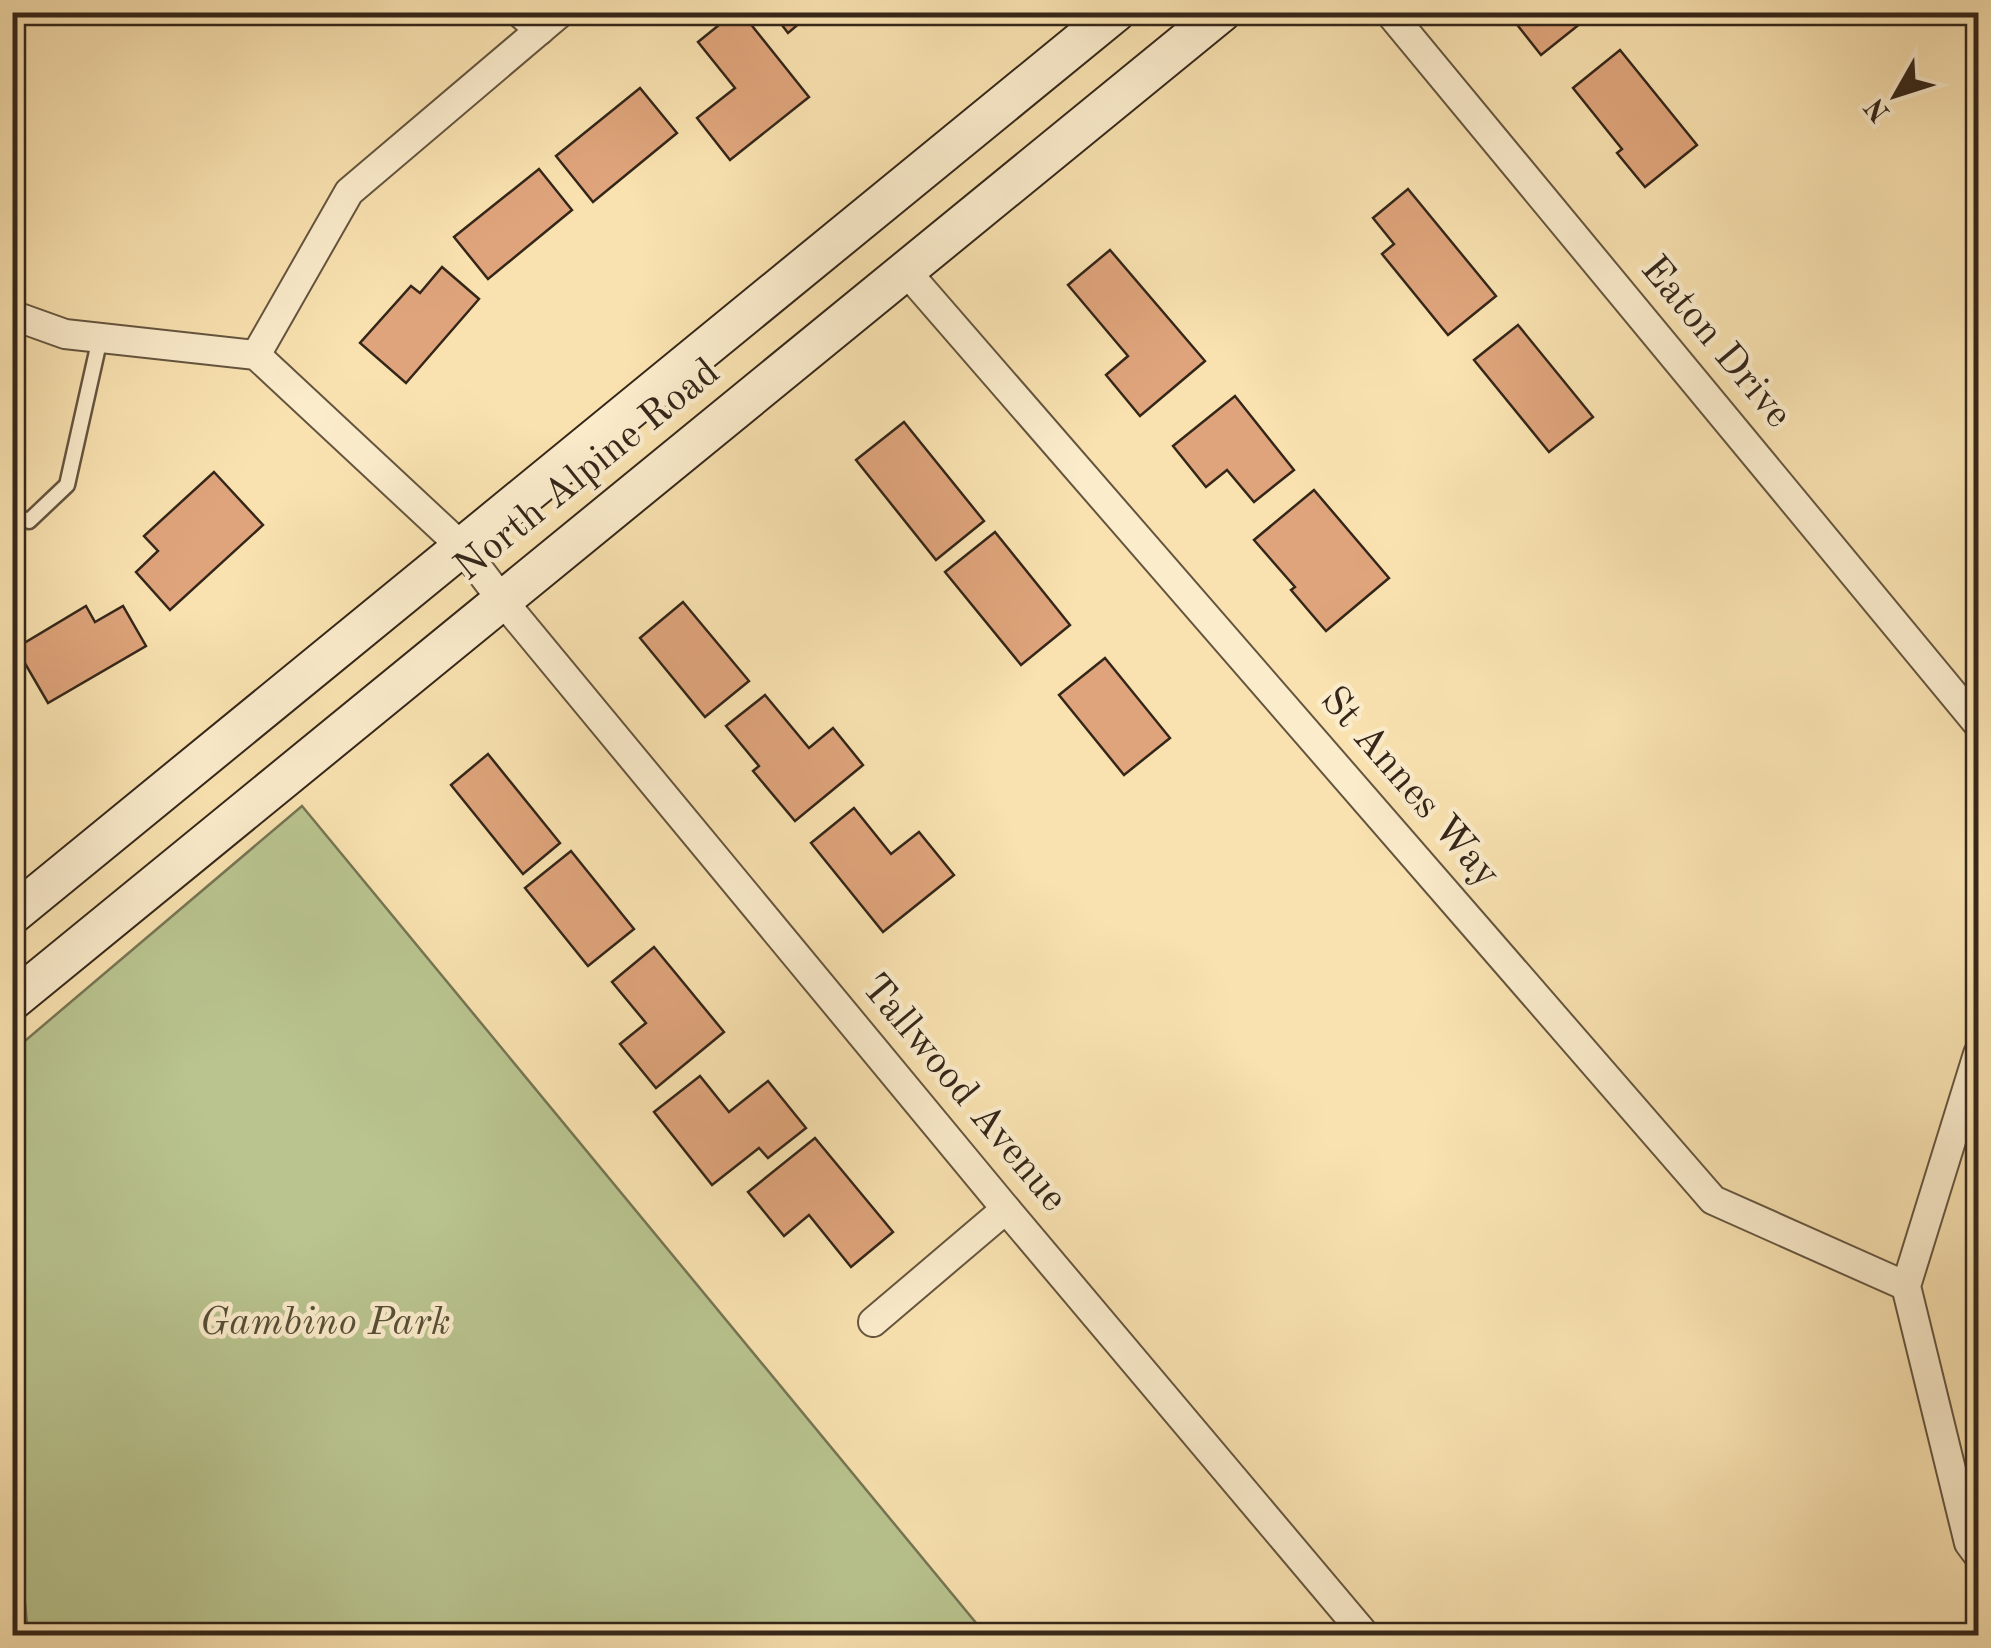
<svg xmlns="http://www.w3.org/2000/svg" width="1991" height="1648" viewBox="0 0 1991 1648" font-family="'Old Standard TT',serif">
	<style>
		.green { fill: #b9c48f; stroke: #767554; stroke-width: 2.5 }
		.building { fill: #dfa47b; stroke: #342619; stroke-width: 2.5 }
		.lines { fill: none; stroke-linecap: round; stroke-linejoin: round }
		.service-casing { stroke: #65553f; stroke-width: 19 }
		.minor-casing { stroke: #65553f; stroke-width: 32 }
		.secondary-casing { stroke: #342619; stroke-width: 42 }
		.service { stroke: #fbeccc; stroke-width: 14 }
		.minor { stroke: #fbeccc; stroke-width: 28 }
		.secondary { stroke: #fbeccc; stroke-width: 38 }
		.labels { text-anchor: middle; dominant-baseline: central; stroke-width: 9; stroke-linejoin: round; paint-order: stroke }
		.street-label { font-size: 40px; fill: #342619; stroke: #fbeccc }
		.park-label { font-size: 40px; font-style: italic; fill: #554e36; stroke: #fbeccc }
	</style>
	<rect width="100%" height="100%" fill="#f9e2b0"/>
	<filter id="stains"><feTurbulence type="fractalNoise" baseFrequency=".002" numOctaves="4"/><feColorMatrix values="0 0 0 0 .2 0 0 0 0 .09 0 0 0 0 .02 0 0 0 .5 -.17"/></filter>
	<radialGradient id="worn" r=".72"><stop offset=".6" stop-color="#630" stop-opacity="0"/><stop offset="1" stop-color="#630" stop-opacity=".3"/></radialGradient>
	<polygon class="green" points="302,806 986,1635 28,1635 12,1463 13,1051"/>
	<g class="building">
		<polygon points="735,12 741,12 809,97 730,160 697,118 735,88 698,42"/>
		<polygon points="772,12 813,12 788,33"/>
		<polygon points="1507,12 1581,12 1586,19 1541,55"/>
		<polygon points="1620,50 1697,145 1645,187 1617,153 1622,149 1573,88"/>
		<polygon points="640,88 677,133 593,202 556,156"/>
		<polygon points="539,169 572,210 488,279 454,237"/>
		<polygon points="1408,189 1496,296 1448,335 1382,254 1394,244 1373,218"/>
		<polygon points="1110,250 1205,361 1140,416 1106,375 1128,356 1068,285"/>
		<polygon points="442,267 479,299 406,383 360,343 411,286 420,293"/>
		<polygon points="1518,325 1593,417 1549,452 1474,360"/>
		<polygon points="1235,396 1294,470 1254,502 1227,470 1206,487 1173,446"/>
		<polygon points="904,422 984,521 936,560 856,460"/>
		<polygon points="214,472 263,525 170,610 136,572 158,551 144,536"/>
		<polygon points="1314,490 1389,578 1326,631 1291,590 1295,587 1254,540"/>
		<polygon points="995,532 1070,625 1021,665 945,572"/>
		<polygon points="683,602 749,681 705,717 640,638"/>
		<polygon points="86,606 95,622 123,606 146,646 48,703 16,648"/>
		<polygon points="1105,658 1170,738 1124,775 1059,695"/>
		<polygon points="765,695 809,748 833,728 863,765 795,821 753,771 759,766 726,726"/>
		<polygon points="488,754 560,843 523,874 451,785"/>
		<polygon points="854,808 891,854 919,832 954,875 883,932 811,843"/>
		<polygon points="571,851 634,929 588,966 525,888"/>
		<polygon points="654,947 724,1032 656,1088 620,1044 646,1023 612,982"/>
		<polygon points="700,1076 729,1112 768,1081 806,1128 768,1158 759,1148 712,1185 654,1112"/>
		<polygon points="815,1138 893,1232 851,1267 809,1215 784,1236 748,1192"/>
	</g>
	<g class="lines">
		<defs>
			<polyline id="service" points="12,515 29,521 67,485 100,338"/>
			<g id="minor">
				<polyline points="519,12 540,30"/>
				<polyline points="1389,12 1978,724"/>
				<polyline points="905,270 1713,1200 1906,1286"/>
				<polyline points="12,315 65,334 256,355 462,547 502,600 1006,1209 1366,1636"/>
				<polyline points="256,355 349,192 561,12"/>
				<polyline points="1978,1054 1906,1286 1969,1543 1978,1555"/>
				<polyline points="873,1322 1006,1209"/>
			</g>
			<g id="secondary">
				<polyline points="12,915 1116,12"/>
				<polyline points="12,1001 1222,12"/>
			</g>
		</defs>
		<use href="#service" class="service-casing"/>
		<use href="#minor" class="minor-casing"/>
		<use href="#secondary" class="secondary-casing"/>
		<use href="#service" class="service"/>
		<use href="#minor" class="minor"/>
		<use href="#secondary" class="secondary"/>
	</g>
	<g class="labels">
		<g class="street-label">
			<text transform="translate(1715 343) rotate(50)">Eaton Drive</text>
			<text transform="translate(588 471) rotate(-39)">North Alpine Road</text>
			<text transform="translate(1409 788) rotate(49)">St Annes Way</text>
			<text transform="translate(963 1094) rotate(50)">Tallwood Avenue</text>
		</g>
		<g class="park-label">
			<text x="325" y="1324">Gambino Park</text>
		</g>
	</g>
	<rect width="1991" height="1648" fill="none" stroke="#f9e2b0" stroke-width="50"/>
	<rect x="15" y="15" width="1961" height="1618" fill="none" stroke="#342619" stroke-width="5"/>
	<rect x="25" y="25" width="1941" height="1598" fill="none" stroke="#342619" stroke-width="2.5"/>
	<g transform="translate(1896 95) rotate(231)" stroke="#fbeccc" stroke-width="8" paint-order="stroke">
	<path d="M0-8L18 38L0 25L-18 38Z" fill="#342619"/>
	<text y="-15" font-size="28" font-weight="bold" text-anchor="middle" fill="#342619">N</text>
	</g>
	<rect width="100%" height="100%" filter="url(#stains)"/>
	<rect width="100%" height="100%" fill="url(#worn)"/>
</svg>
